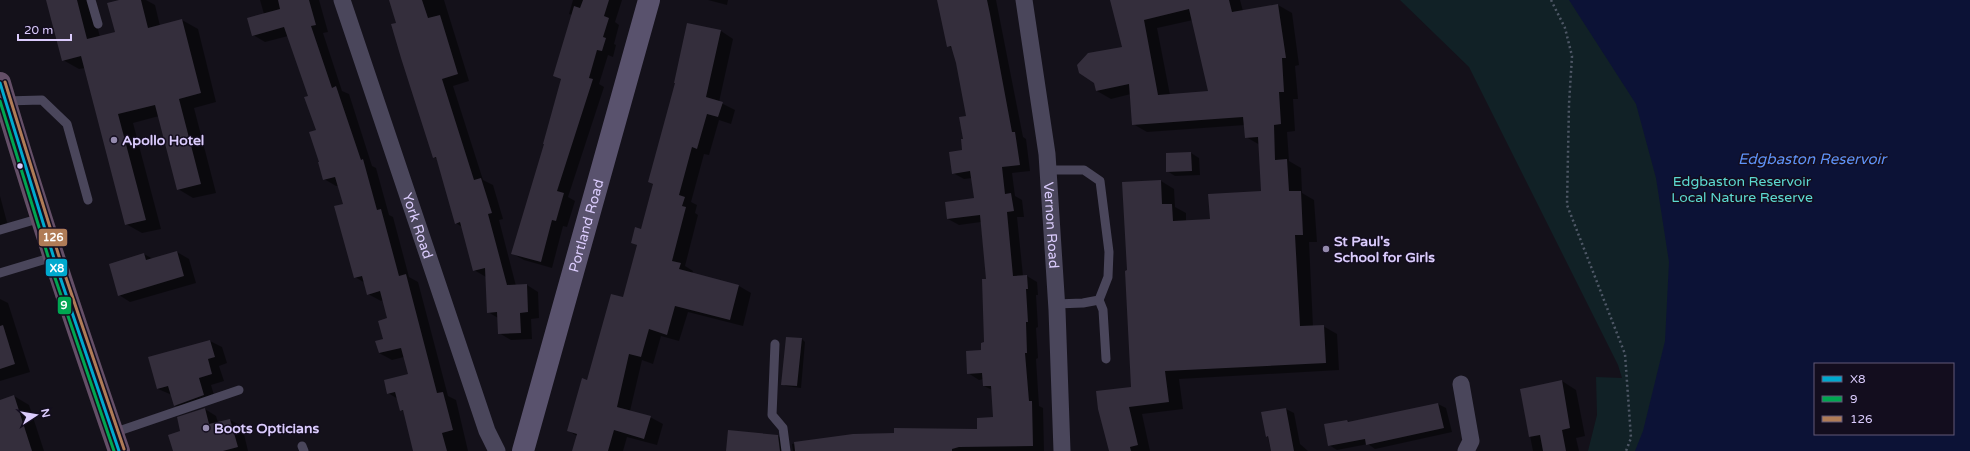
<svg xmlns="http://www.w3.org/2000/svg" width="1970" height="451" viewBox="0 0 1970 451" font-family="'Varela Round',sans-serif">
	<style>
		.green { fill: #112126; fill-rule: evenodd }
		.water { fill: #0c1236; fill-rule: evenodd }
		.shadow { fill: #0007; fill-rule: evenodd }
		.building { fill: #342e3c; fill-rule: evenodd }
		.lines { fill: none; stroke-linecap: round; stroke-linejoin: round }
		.path { stroke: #4f5867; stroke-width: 2.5; stroke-dasharray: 2 3; stroke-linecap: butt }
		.service { stroke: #4a465b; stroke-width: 9 }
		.minor { stroke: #4a465b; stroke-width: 17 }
		.secondary { stroke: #59526d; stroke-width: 22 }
		.trunk { stroke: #644f67; stroke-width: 22 }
		.bus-1-casing { stroke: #130d1e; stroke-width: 6 }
		.bus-2-casing { stroke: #130d1e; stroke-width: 6 }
		.bus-3-casing { stroke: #130d1e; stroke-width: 6 }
		.bus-1 { stroke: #00a9ce; stroke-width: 3 }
		.bus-2 { stroke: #00a651; stroke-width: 3 }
		.bus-3 { stroke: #b07c57; stroke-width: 3 }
		.poi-dot { fill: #958bae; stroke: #130d1e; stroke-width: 1.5 }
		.bus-dot { fill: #dbccfd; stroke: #130d1e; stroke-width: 1.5 }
		.labels { text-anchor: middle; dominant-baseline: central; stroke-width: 3; stroke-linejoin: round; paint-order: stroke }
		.poi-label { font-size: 14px; font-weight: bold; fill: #dbccfd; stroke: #130d1e; text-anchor: start }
		.park-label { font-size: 14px; fill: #5cd9d2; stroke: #130d1e }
		.street-label { font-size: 14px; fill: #dbccfd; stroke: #130d1e }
		.water-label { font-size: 15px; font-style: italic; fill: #5e93f9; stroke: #130d1e }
		.line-badge { stroke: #130d1e; stroke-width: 1.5 }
		.badge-label { font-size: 11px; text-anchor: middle; font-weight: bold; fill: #fff }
	</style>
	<rect width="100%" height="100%" fill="#14111a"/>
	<path class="green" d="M1400,0H1970V451H1588L1597,415L1596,377L1622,378L1618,365L1469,67ZM1815,364H1953V434H1815Z"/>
	<path class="water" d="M1569,0H1970V451H1635L1643,431L1665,341L1669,262L1656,178L1636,104ZM1815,364H1953V434H1815Z"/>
	<g class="shadow">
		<polygon points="47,0 90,0 100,37 116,32 123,0 146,0 155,5 160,26 182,20 198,29 216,102 194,108 216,193 193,198 178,189 159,116 133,123 161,229 142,233 126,224 85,68 79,69 63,60"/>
		<polygon points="260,0 319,0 328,32 323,33 342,91 349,94 372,166 376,168 389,215 393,217 409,277 418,282 448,396 456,400 468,451 416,451 405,412 401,410 398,399 388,393 409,375 404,357 392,360 379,353 388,319 383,300 381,301 368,294 365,283 355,277 344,205 339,186 336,186 324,179 317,131 309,96 288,36 265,42 253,35 264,14"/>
		<polygon points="390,0 444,0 469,81 453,86 483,180 493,185 503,219 499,220 516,286 527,285 538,292 539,318 531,319 532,339 511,340 499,333 498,318 488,312 486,277 474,270 462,227 456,223 437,159 434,157"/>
		<polygon points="573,0 622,0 615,22 619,25 614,44 616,45 613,57 608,55 599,84 604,87 568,197 575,201 567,227 563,226 552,268 524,260 513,254 545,144 562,80 554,75 572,15 569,14"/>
		<polygon points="708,0 728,0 727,5"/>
		<polygon points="938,0 996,0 1023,137 1026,139 1030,171 1012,173 1015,196 1022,200 1024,217 1017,217 1023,276 1027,276 1037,282 1038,295 1036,295 1038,327 1036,328 1038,358 1036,359 1039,406 1043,408 1044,451 793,451 792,444 853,435 978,430 994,418 992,390 984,386 984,379 979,380 968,373 985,343 987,280 981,222 959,225 948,219 975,199 972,178 964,179 953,173 963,151 967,116 957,63 953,49 948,46"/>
		<path d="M1111,0H1240L1243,11L1278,5L1292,13L1299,65L1295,66L1298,99H1293L1295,131L1287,132L1289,161L1301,168L1302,193L1314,200L1317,242H1309L1313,327L1323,326L1337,334L1339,370L1179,379L1183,409L1142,414L1150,451H1110L1132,387L1128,271L1161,181L1174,189L1175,207L1186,213V221L1211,220L1262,192L1260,145L1246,137L1245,125L1147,132L1133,124L1131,94L1111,99L1097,91L1123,48ZM1193,20L1210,92L1170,95L1157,28Z"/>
		<polygon points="688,24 721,31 733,39 719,102 735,110 731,124 719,120 709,155 704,154 691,202 697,205 695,213 698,215 685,266 693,271 692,274 739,286 751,293 743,326 688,312 679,341 661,336 653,364 642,360 630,411 650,417 663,424 657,445 627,437 623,451 573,451 577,436 569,431 587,381 624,298 638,246 632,242 642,230 654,185 649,182 676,83"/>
		<polygon points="1191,153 1199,158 1200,175 1175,176 1167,171"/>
		<polygon points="0,196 8,226 0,229"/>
		<polygon points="177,252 189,259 196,283 130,302 119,295 144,254 153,259"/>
		<polygon points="0,299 8,303 30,372 0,381"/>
		<polygon points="802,339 805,342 801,388 786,386 782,384"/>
		<polygon points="210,341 222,347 227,363 219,366 224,381 211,385 216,402 187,412 175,405 172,395 158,389 149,358"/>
		<polygon points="1562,381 1576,390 1585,436 1576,438 1579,451 1533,451 1521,390"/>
		<polygon points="14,396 29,405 44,451 0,451 0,401"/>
		<polygon points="1438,404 1446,408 1452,432 1375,449 1368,444 1337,450 1329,445 1347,421 1351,423"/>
		<polygon points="205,409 216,416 218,423 230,420 242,426 248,451 174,451 181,432"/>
		<polygon points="1286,409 1294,413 1300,444 1308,451 1271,451 1262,413"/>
		<polygon points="778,436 788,442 790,451 727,451"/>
	</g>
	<g class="building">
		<polygon points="46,0 77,0 87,39 115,32 107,3 119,0 141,0 148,28 182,19 201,93 179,99 201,184 177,190 155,105 118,114 146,220 125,225 81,56 62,61"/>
		<polygon points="278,0 309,0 316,25 311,26 332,88 336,86 361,160 363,159 377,210 381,209 399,276 406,274 437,393 443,392 453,430 442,433 447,451 413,451 403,410 400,411 395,392 387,394 384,380 408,374 401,348 379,353 375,341 383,339 378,321 387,318 380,291 367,295 362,276 354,278 334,206 343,204 335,177 323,180 318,162 319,162 309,132 316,130 304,97 308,96 284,27 252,36 247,18 280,9"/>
		<polygon points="389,0 422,0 428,18 440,15 458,74 442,79 474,180 481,178 492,213 488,214 507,285 527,284 528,312 520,313 521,333 498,334 497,312 487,313 485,268 473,271 460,222 455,224 436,157 433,158 401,58 391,24 396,23"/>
		<polygon points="583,0 609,0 604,16 609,18 603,37 606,38 602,51 597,50 589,78 593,79 557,191 564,193 556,221 552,220 541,262 511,254 544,144 543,144 561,79 553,76 574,6 580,8"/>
		<polygon points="937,0 987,0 990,14 1012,132 1015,132 1020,165 1002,167 1005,194 1011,193 1014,211 1007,212 1013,276 1027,275 1028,289 1026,289 1028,322 1026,322 1027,353 1025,353 1029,401 1032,401 1033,446 959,447 952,449 952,451 795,451 794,442 853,434 894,433 894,428 977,429 977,418 993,417 991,386 983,386 982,373 967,374 966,351 981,350 981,343 984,342 982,279 986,279 980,215 947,219 945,202 974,198 970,171 952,174 949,152 962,150 961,139 963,139 959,117 966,116 956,63 951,46 947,47"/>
		<path d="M1110,0H1229L1232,12L1278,4L1286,58H1282L1284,92H1279L1281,124L1274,125L1275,160L1287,159L1289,191H1301L1303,235H1295L1300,326L1324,325L1326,363L1165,371L1169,402L1129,407L1138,445L1130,447L1131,451H1109L1098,409L1096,391L1131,387L1125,271L1127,270L1122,182L1161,180L1162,204H1172L1173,221L1210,219L1208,194L1261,191L1258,137L1245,138L1243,117L1132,125L1129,84L1096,91L1094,83L1079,73L1077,65L1088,53L1122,47ZM1189,9L1208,91L1158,95L1144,20Z"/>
		<polygon points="687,23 721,30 706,97 723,102 718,117 707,114 697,149 692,147 679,195 685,197 682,206 686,207 672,261 681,263 679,269 739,285 730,320 675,306 667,335 649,329 641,357 629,354 617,407 651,416 644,439 614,430 608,451 572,451 577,434 567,431 582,378 587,380 611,294 623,297 637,245 631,243 635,227 641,229 653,184 648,182 675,83 674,83"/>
		<polygon points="1191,152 1192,171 1166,172 1166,153"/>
		<polygon points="177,251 184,276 118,296 109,264 144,253 146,260"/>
		<polygon points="3,325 15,364 0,369 0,326"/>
		<polygon points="786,337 802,338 797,386 781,385"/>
		<polygon points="210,340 215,357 208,359 212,374 199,378 204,395 174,406 168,386 157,389 148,357"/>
		<polygon points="1562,380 1570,428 1562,430 1566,451 1543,451 1540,435 1529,437 1520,389"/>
		<polygon points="14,395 32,451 0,451 0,400"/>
		<polygon points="1438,403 1444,428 1366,445 1365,439 1328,446 1324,424 1347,420 1348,422"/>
		<polygon points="205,408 209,424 230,419 238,447 223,451 173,451 168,435 180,431 177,417"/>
		<polygon points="1286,408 1294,451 1271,451 1268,436 1266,437 1261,412"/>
		<polygon points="728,430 778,435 780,451 726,451"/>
	</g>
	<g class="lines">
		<polyline class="path" points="1551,0 1565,28 1572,56 1569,104 1567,205 1625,354 1631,438 1626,451"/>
		<g class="service">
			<polyline points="91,0 98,24"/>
			<polyline points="5,101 42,100 67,124 88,200"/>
			<polyline points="1048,170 1084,170 1100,181 1109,252 1108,277 1099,300 1083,303 1056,304"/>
			<polyline points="0,230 41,218"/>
			<polyline points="0,273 53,257"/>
			<polyline points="1099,300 1103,310 1106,359"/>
			<polyline points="775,344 772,415 783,428 786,451"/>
			<polyline points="113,433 239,390"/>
			<polyline points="302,446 304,451"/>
		</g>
		<g class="minor">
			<path id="s1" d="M342,0L487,431L497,451"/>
			<path id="s2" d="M1024,0L1047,154L1057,310L1062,451"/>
			<polyline points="1461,384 1471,441 1466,451"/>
		</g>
		<path class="secondary" id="s3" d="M523,451L649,0"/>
		<path class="trunk" d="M0,83C36,207 77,329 119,451"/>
		<defs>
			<polyline id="bus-1" points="0,83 57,268 119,451"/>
			<polyline id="bus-2" points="0,101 52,269 114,451"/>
			<polyline id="bus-3" points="5,82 62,266 124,449"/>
		</defs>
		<use href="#bus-1" class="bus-1-casing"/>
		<use href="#bus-2" class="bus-2-casing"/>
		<use href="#bus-3" class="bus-3-casing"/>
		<use href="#bus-1" class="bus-1"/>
		<use href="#bus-2" class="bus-2"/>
		<use href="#bus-3" class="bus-3"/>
	</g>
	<g class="poi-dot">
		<circle cx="114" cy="140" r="4"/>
		<circle cx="1326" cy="249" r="4"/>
		<circle cx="206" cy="428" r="4"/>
	</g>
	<circle class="bus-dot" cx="20" cy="166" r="3.5"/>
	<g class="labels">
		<g class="poi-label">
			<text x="122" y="140">Apollo Hotel</text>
			<text x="1334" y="241">St Paul's<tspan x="1334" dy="16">School for Girls</tspan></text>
			<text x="214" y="428">Boots Opticians</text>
		</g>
		<g class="park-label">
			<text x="1742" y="181">Edgbaston Reservoir<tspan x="1742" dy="16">Local Nature Reserve</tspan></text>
		</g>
		<g class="street-label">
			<text stroke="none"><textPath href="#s2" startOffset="227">Vernon Road</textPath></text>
			<text stroke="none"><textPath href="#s1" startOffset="238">York Road</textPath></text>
			<text stroke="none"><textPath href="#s3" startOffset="234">Portland Road</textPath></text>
		</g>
		<g class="water-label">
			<text x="1812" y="159">Edgbaston Reservoir</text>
		</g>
	</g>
	<g class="line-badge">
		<rect x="38" y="228" width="30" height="19" rx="4" fill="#b07c57"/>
		<rect x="45" y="258" width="23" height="19" rx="4" fill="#00a9ce"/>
		<rect x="57" y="296" width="15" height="19" rx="4" fill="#00a651"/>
	</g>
	<g class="badge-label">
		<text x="53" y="241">126</text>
		<text x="57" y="272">X8</text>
		<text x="64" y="309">9</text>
	</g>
	<rect x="1814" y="363" width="140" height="72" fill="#130d1e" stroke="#635977"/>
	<rect x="1822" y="376" width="20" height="6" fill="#00a9ce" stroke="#635977"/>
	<text x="1850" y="383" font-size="12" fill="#dbccfd">X8</text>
	<rect x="1822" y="396" width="20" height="6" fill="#00a651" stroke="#635977"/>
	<text x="1850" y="403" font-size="12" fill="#dbccfd">9</text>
	<rect x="1822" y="416" width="20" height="6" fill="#b07c57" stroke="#635977"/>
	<text x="1850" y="423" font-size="12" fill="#dbccfd">126</text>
	<g transform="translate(36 415) rotate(78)" stroke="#130d1e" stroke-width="3" paint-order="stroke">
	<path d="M0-3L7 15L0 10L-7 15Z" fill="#dbccfd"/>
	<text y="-6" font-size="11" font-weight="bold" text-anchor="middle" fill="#dbccfd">N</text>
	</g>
	<path d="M18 34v6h53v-6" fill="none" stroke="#dbccfd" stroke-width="2"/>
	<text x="24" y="34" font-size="12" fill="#dbccfd" stroke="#130d1e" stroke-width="3" paint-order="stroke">20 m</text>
</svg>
